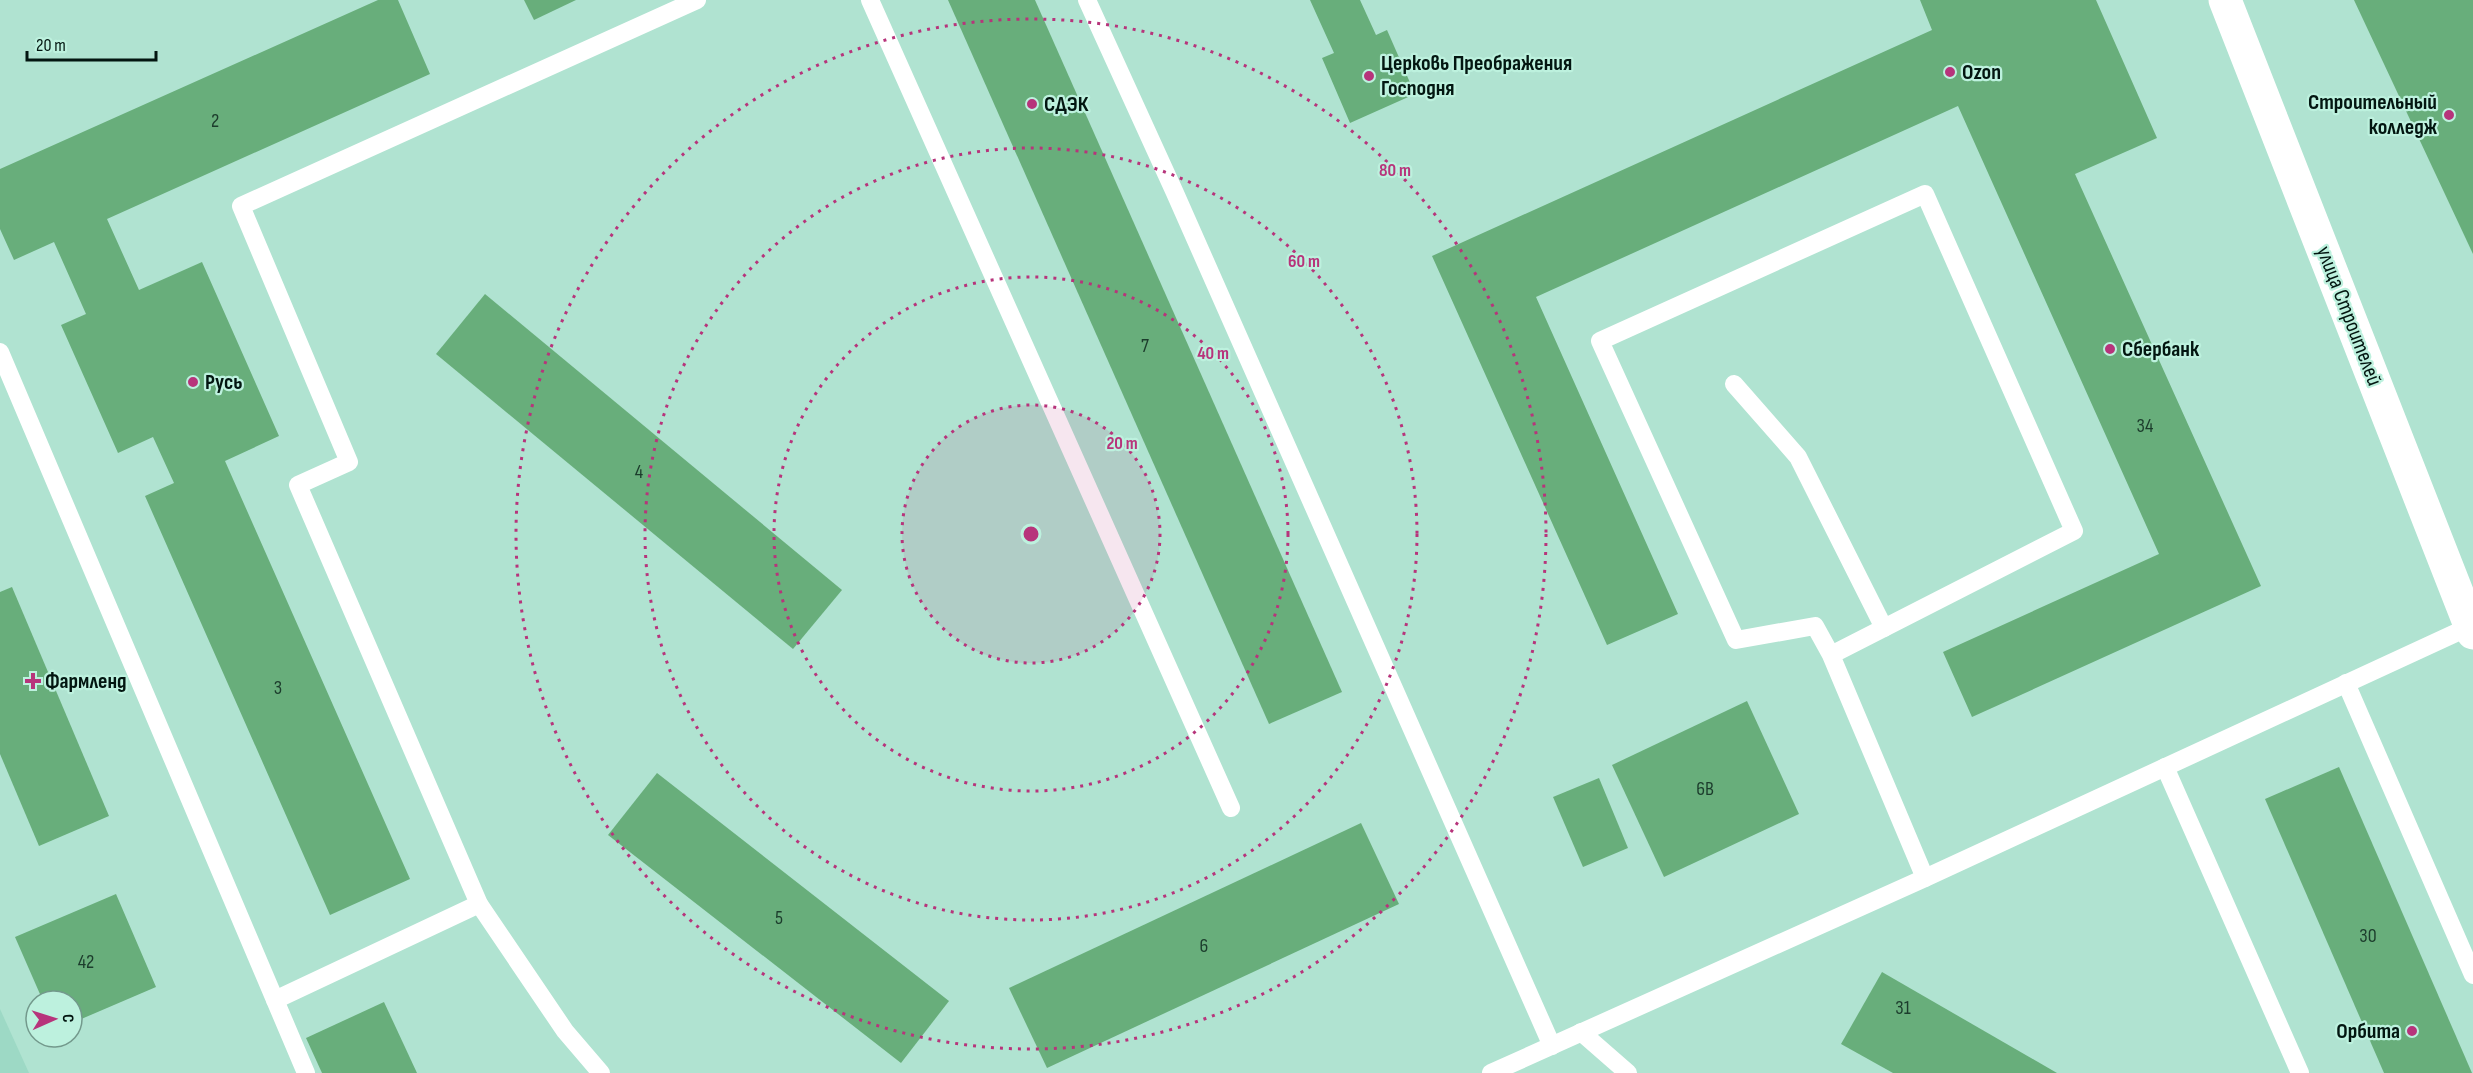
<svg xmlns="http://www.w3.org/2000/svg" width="2473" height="1073" viewBox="0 0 2473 1073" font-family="'Sofia Sans Condensed',sans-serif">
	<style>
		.built { fill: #9dd9c5 }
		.building { fill: #68ae7b }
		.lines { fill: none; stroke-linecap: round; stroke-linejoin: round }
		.service { stroke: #fff; stroke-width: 18 }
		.tertiary { stroke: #fff; stroke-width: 33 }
		.ring { fill: none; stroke: #b7347b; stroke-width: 3; stroke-dasharray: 3 6 }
		.poi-dot { fill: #b7347b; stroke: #bdf1de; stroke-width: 2 }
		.labels { text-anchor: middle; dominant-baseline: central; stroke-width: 4.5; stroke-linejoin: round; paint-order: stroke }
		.number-label { font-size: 20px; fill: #1c3c2c }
		.poi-label { font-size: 22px; font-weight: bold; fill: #031611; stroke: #bdf1de; text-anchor: start }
		.street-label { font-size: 22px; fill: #031611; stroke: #bdf1de }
		.centre { fill: #b7347b; stroke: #bdf1de; stroke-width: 3 }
		.ring-label { font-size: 18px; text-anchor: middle; font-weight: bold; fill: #b7347b; stroke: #bdf1de; stroke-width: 4.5; stroke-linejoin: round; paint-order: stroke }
	</style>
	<rect width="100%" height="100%" fill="#b0e3d1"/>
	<polygon class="built" points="0,1009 29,1073 0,1073"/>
	<g class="building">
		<polygon points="378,0 398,0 430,74 107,219 139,290 202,262 279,436 225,461 410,879 330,915 145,496 174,483 153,437 118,453 61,325 86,314 54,242 14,260 0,229 0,169"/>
		<polygon points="524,0 576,0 534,20"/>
		<polygon points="948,0 1035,0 1342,692 1269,724"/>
		<polygon points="1310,0 1360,0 1376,35 1387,30 1415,94 1350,123 1322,58 1334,53"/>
		<polygon points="1920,0 2096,0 2157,138 2075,174 2261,586 1972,717 1943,652 2159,554 1958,106 1536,297 1678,614 1607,645 1432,256 1932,30"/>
		<polygon points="2354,0 2473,0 2473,254"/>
		<polygon points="485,294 842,590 793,649 436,354"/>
		<polygon points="12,587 109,816 39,846 0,754 0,592"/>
		<polygon points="1747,701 1799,814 1664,877 1612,765"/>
		<polygon points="2339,767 2472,1073 2384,1073 2265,799"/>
		<polygon points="657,773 949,1001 901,1063 608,835"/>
		<polygon points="1599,778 1628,848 1583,867 1553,797"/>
		<polygon points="1361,823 1399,904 1047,1068 1009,988"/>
		<polygon points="116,894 156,987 72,1023 72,1001 43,1001 15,937"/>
		<polygon points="1882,972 2057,1073 1893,1073 1841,1044"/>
		<polygon points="384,1002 417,1073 322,1073 306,1038"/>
	</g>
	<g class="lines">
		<g class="service">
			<polyline points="870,0 1231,808"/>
			<polyline points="1087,0 1175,193 1552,1046"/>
			<polyline points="0,352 306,1073"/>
			<polyline points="1734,384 1798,457 1884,628"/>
			<polyline points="1831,655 1815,626 1736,640 1600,341 1925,194 2074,531 1831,655 1925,878"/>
			<polyline points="2346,683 2473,975"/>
			<polyline points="2165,767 2300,1073"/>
			<polyline points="275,1000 479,904"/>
			<polyline points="1581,1032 1628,1073"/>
			<polyline points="601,1073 565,1031 479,904 298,485 349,462 241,206 697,0"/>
			<polyline points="1491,1073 1925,878 2473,625"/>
		</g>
		<polyline class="tertiary" points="2225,0 2473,633"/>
	</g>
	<circle cx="1031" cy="534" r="129" fill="#b7347b" fill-opacity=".12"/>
	<g class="ring">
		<circle cx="1031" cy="534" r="129"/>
		<circle cx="1031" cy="534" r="257"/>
		<circle cx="1031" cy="534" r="386"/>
		<circle cx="1031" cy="534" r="515"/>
	</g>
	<g class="poi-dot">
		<circle cx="1950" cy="72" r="6"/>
		<circle cx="1369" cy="76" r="6"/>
		<circle cx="1032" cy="104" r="6"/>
		<circle cx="2449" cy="115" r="6"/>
		<circle cx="2110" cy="349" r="6"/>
		<circle cx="193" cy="382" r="6"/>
		<path d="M30 672h6v6h6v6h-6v6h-6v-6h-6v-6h6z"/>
		<circle cx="2412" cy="1031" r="6"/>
	</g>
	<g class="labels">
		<g class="number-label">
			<text x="215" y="121">2</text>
			<text x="1145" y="346">7</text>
			<text x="2145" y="426">34</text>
			<text x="639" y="472">4</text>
			<text x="278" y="688">3</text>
			<text x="1705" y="789">6В</text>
			<text x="779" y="918">5</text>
			<text x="2368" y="936">30</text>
			<text x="1204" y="946">6</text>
			<text x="86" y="962">42</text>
			<text x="1903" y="1008">31</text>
		</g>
		<g class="poi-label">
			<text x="1381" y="63">Церковь Преображения<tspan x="1381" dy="25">Господня</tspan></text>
			<text x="1962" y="72">Ozon</text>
			<text x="2437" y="102" text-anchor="end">Строительный<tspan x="2437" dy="25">колледж</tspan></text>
			<text x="1044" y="104">СДЭК</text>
			<text x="2122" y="349">Сбербанк</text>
			<text x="205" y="382">Русь</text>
			<text x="45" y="681">Фармленд</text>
			<text x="2400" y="1031" text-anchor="end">Орбита</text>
		</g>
		<g class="street-label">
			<text transform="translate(2349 316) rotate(69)">улица Строителей</text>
		</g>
	</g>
	<circle cx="1031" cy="534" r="9" class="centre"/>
	<g class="ring-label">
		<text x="1395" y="176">80 m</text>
		<text x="1304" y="267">60 m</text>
		<text x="1213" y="359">40 m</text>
		<text x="1122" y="449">20 m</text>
	</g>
	<g transform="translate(54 1019) rotate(87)"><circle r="28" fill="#bdf1de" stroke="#73998c" stroke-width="1.5"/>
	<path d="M0-4.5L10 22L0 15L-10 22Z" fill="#b7347b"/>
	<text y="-9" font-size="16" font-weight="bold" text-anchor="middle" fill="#031611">С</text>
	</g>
	<path d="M27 51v9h129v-9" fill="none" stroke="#031611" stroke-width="3"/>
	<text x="36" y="51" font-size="18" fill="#031611" stroke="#bdf1de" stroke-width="4.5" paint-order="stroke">20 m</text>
</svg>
